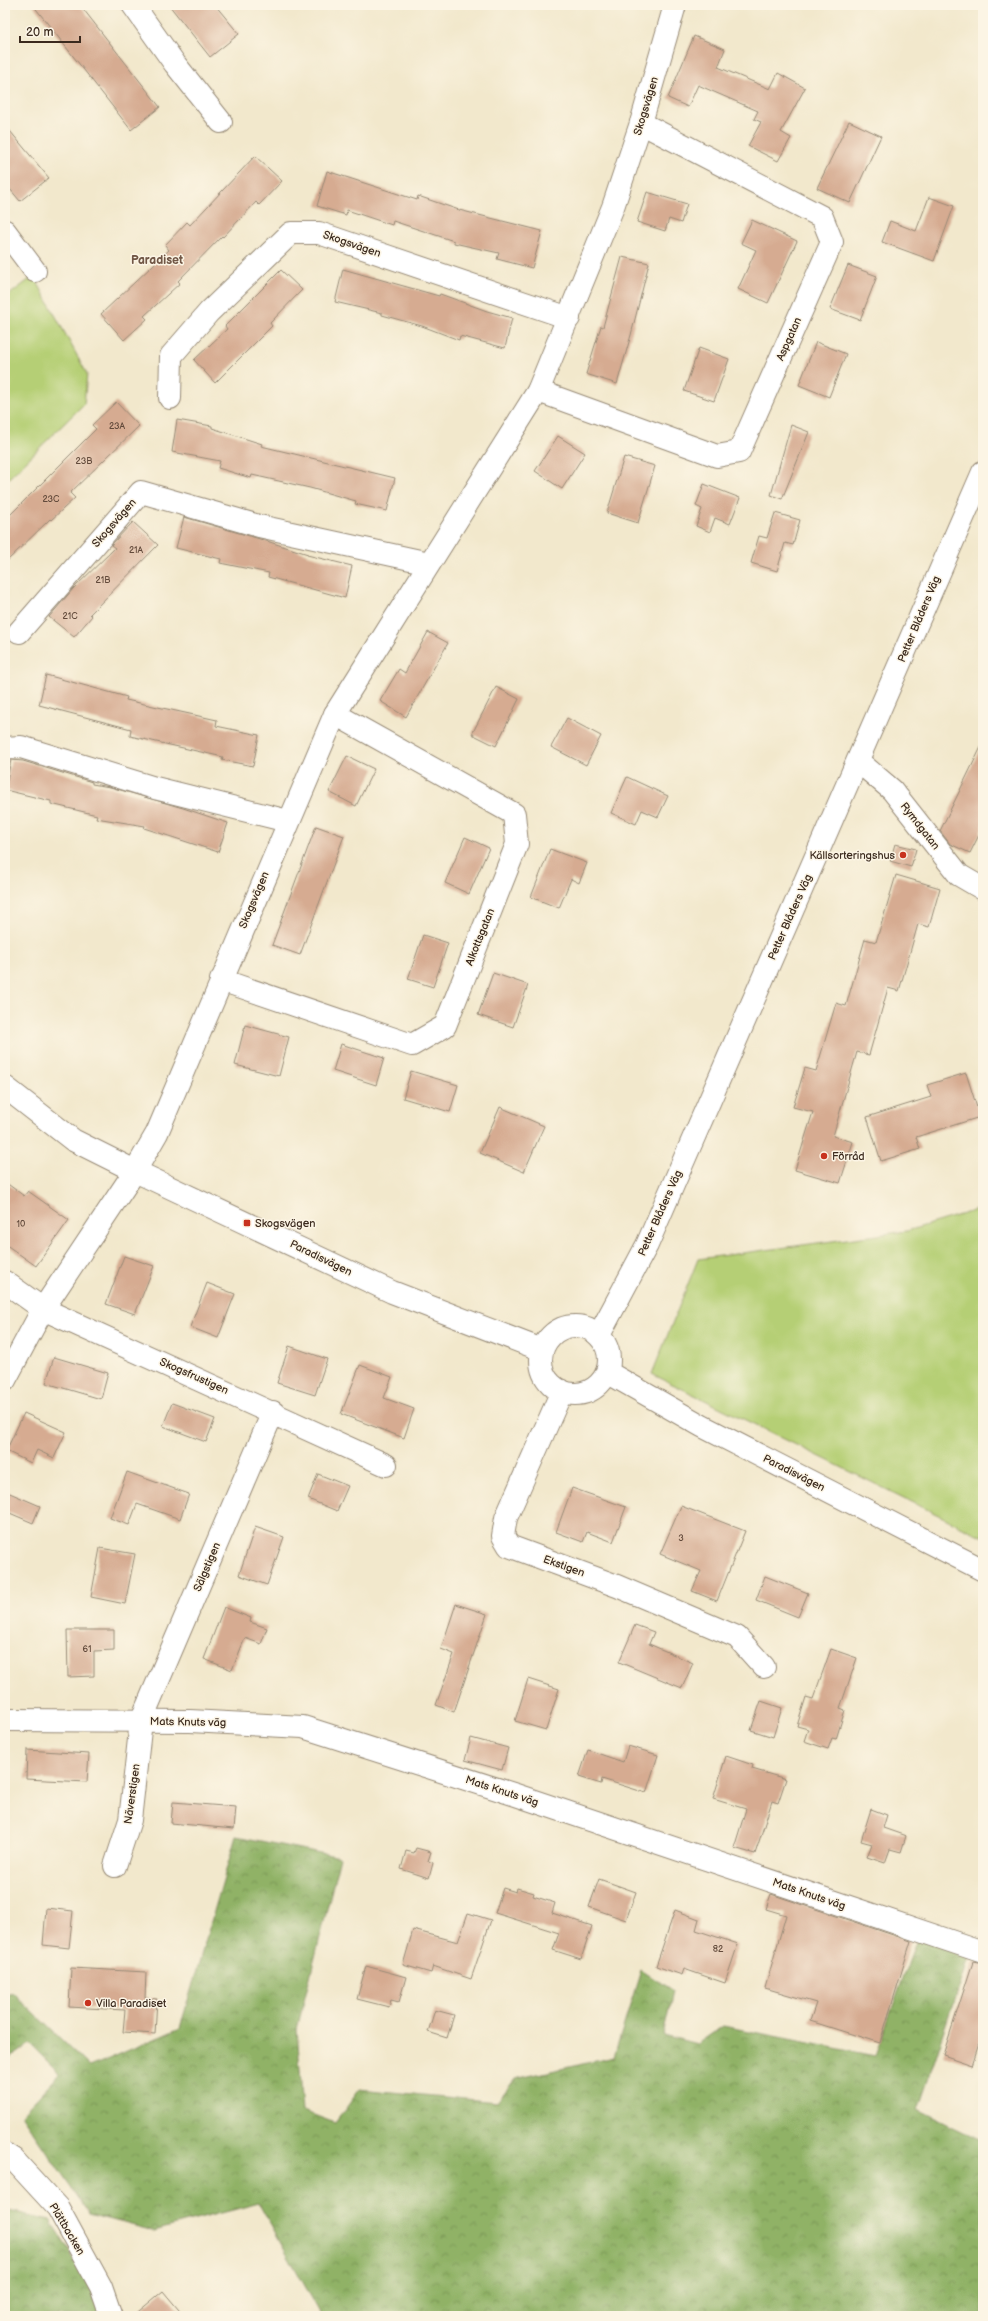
<svg xmlns="http://www.w3.org/2000/svg" width="988" height="2321" viewBox="0 0 988 2321" font-family="'Balsamiq Sans',sans-serif">
	<style>
		.green { fill: #b5cf74; stroke: #787c49 }
		.forest { fill: url(#forest-crowns); stroke: #666e42 }
		.building { fill: #d6ab91 }
		.lines { fill: none; stroke-linecap: round; stroke-linejoin: round }
		.minor-casing { stroke: #968975; stroke-width: 24 }
		.minor { stroke: #fff; stroke-width: 22 }
		.poi-dot { fill: #c8321e; stroke: #fcf5e5; stroke-width: 1.5 }
		.labels { text-anchor: middle; dominant-baseline: central; stroke-width: 3; stroke-linejoin: round; paint-order: stroke }
		.number-label { font-size: 9px; fill: #624a3b }
		.street-label { font-size: 11px; fill: #3b2a1e; stroke: #fcf5e5 }
		.poi-label { font-size: 11px; fill: #3b2a1e; stroke: #fcf5e5; text-anchor: start }
		.neighbourhood-label { font-size: 12px; font-weight: bold; fill: #715746; stroke: #fcf5e5 }
	</style>
	<defs>
		<pattern id="forest-crowns" width="20" height="18" patternUnits="userSpaceOnUse"><rect width="20" height="18" fill="#90b266"/><path d="M2 6a3 3 0 1 1 6 0M12 15a3 3 0 1 1 6 0" fill="none" stroke="#779153"/></pattern>
	</defs>
	<rect width="100%" height="100%" fill="#fcf5e5"/>
	<filter id="ink" filterUnits="userSpaceOnUse"><feTurbulence type="fractalNoise" baseFrequency=".025" numOctaves="2"/><feDisplacementMap in="SourceGraphic" scale="8" xChannelSelector="R" yChannelSelector="G"/><feConvolveMatrix kernelMatrix="1 2 1 2 8 2 1 2 1" color-interpolation-filters="sRGB"/></filter>
	<filter id="wash" filterUnits="userSpaceOnUse"><feTurbulence type="fractalNoise" baseFrequency=".012" numOctaves="4" result="noise"/><feDisplacementMap in="SourceGraphic" scale="16" xChannelSelector="R" yChannelSelector="G"/><feGaussianBlur stdDeviation="0.9" result="paint"/><feColorMatrix in="noise" values="0 0 0 0 0 0 0 0 0 0 0 0 0 0 0 0 0 1.4 0 .05"/><feComposite in="paint" operator="in"/></filter>
	<g filter="url(#wash)">
		<rect width="100%" height="100%" fill="#f2e8cc"/>
		<g class="green">
			<polygon points="34,276 87,374 84,404 5,482 5,298"/>
			<polygon points="983,1208 983,1537 652,1374 698,1259 907,1231"/>
		</g>
		<g class="forest">
			<polygon points="236,1836 340,1857 297,2029 303,2111 335,2123 360,2089 497,2102 515,2079 614,2057 641,1970 673,1991 663,2035 697,2044 723,2026 875,2056 917,1939 970,1955 918,2110 983,2142 983,2316 318,2316 320,2313 259,2203 154,2231 89,2214 21,2115 60,2074 30,2044 5,2061 5,1995 13,1993 90,2067 180,2028"/>
			<polygon points="5,2210 50,2220 92,2288 102,2316 5,2316"/>
		</g>
		<g id="blocks">
			<g class="building">
				<polygon points="33,5 80,5 160,107 131,130"/>
				<polygon points="169,5 215,5 239,34 210,57"/>
				<polygon points="694,36 725,49 718,67 770,89 778,73 805,88 781,132 791,138 778,161 748,146 761,122 754,119 758,111 698,85 688,107 668,98"/>
				<polygon points="849,121 881,136 850,203 817,188"/>
				<polygon points="5,125 49,178 20,201 5,183"/>
				<polygon points="255,156 282,181 259,205 256,202 223,237 222,236 178,281 180,283 144,316 147,319 124,340 101,314 169,250 165,245 187,222 190,225"/>
				<polygon points="327,171 417,200 418,196 459,210 542,231 532,268 497,259 499,253 454,243 454,241 393,221 392,225 347,210 346,215 317,206"/>
				<polygon points="647,192 687,204 681,223 669,219 665,231 637,222"/>
				<polygon points="929,197 954,206 934,261 882,242 890,221 916,231"/>
				<polygon points="752,220 797,241 768,303 738,289 756,250 741,243"/>
				<polygon points="622,257 649,263 631,335 617,384 586,374 601,326 603,327"/>
				<polygon points="848,265 877,276 860,320 830,309"/>
				<polygon points="343,269 439,296 440,294 487,311 512,318 505,348 460,336 459,340 422,326 382,315 382,313 335,302"/>
				<polygon points="281,270 302,290 270,323 272,326 215,383 194,360 227,329 225,326"/>
				<polygon points="816,342 846,354 829,397 799,385"/>
				<polygon points="699,348 729,359 714,401 684,391"/>
				<polygon points="116,402 139,426 70,493 75,498 51,520 50,519 5,563 5,520 96,429 92,425"/>
				<polygon points="177,420 212,426 212,428 262,444 261,446 395,478 387,511 355,504 356,501 310,488 252,475 251,478 218,468 220,461 172,452"/>
				<polygon points="791,425 809,432 782,499 771,495"/>
				<polygon points="558,436 585,453 562,489 535,471"/>
				<polygon points="624,457 655,466 638,523 607,513"/>
				<polygon points="704,484 740,498 730,524 715,518 710,532 696,526 702,509 696,506"/>
				<polygon points="775,513 800,520 793,545 785,543 777,571 751,563 759,536 767,538"/>
				<polygon points="184,517 260,539 308,554 307,555 352,566 345,598 268,577 269,573 220,563 221,559 176,548"/>
				<polygon points="133,522 158,545 90,614 92,616 74,637 49,617 73,589 115,548 111,545"/>
				<polygon points="428,632 448,643 406,717 380,701 399,669 405,673"/>
				<polygon points="46,675 127,697 126,700 217,720 216,726 259,735 253,766 222,760 223,757 130,736 131,729 39,705"/>
				<polygon points="496,687 519,699 496,746 472,734"/>
				<polygon points="567,718 601,736 586,765 551,747"/>
				<polygon points="983,743 983,827 970,853 950,844 940,831"/>
				<polygon points="347,756 374,769 356,806 329,792"/>
				<polygon points="11,760 23,761 92,782 92,784 110,787 183,808 228,823 218,852 144,828 145,826 96,818 97,815 51,804 51,801 5,790"/>
				<polygon points="627,777 668,796 658,817 642,810 636,824 611,813"/>
				<polygon points="316,826 344,836 300,955 272,945"/>
				<polygon points="465,837 489,848 469,894 445,883"/>
				<polygon points="895,844 916,849 911,867 890,861"/>
				<polygon points="550,849 587,863 579,883 571,879 559,908 531,897"/>
				<polygon points="896,875 940,888 929,927 918,924 899,991 888,988 869,1055 857,1052 833,1136 853,1142 840,1183 795,1170 813,1112 793,1107 805,1068 816,1071 836,1003 846,1006 865,939 876,942"/>
				<polygon points="423,935 448,943 433,987 408,979"/>
				<polygon points="493,973 528,985 513,1027 478,1015"/>
				<polygon points="245,1025 289,1037 279,1076 235,1065"/>
				<polygon points="341,1044 384,1058 376,1085 333,1071"/>
				<polygon points="411,1071 458,1085 450,1112 403,1098"/>
				<polygon points="966,1073 980,1117 916,1137 920,1149 881,1161 867,1117 931,1097 927,1085"/>
				<polygon points="500,1107 544,1126 524,1172 480,1153"/>
				<polygon points="5,1182 24,1196 28,1191 69,1220 36,1266 5,1244"/>
				<polygon points="124,1256 154,1266 135,1314 106,1304"/>
				<polygon points="207,1283 235,1294 218,1338 190,1327"/>
				<polygon points="289,1346 327,1359 315,1395 277,1383"/>
				<polygon points="54,1357 108,1373 101,1399 46,1383"/>
				<polygon points="360,1365 392,1377 384,1398 414,1409 404,1438 341,1414"/>
				<polygon points="172,1403 215,1419 206,1442 163,1426"/>
				<polygon points="24,1413 66,1432 54,1458 37,1450 31,1463 6,1451"/>
				<polygon points="127,1472 189,1494 180,1519 137,1504 129,1525 110,1518"/>
				<polygon points="318,1474 348,1486 337,1511 308,1499"/>
				<polygon points="572,1488 626,1507 613,1542 587,1532 583,1542 556,1532"/>
				<polygon points="5,1491 40,1506 33,1523 5,1511"/>
				<polygon points="681,1506 745,1531 717,1601 692,1591 701,1571 660,1554"/>
				<polygon points="255,1527 284,1537 267,1585 239,1575"/>
				<polygon points="100,1548 135,1554 125,1604 91,1597"/>
				<polygon points="765,1576 808,1593 798,1617 756,1600"/>
				<polygon points="456,1604 487,1614 454,1712 436,1705 454,1654 441,1649"/>
				<polygon points="224,1607 251,1618 250,1622 267,1628 261,1644 245,1638 232,1670 204,1659"/>
				<polygon points="635,1625 654,1632 649,1644 693,1663 682,1688 619,1662"/>
				<polygon points="67,1630 114,1630 114,1650 94,1651 94,1676 68,1677"/>
				<polygon points="831,1649 857,1658 840,1708 845,1710 836,1739 832,1738 828,1749 804,1741 808,1729 797,1726 806,1697 813,1699"/>
				<polygon points="528,1679 559,1689 546,1730 515,1721"/>
				<polygon points="761,1701 782,1708 773,1737 751,1730"/>
				<polygon points="471,1738 508,1748 502,1770 465,1760"/>
				<polygon points="628,1746 658,1755 646,1793 602,1779 601,1784 579,1777 588,1750 623,1762"/>
				<polygon points="27,1750 89,1754 87,1782 26,1779"/>
				<polygon points="726,1756 753,1765 752,1769 786,1779 778,1803 772,1801 755,1854 734,1848 746,1809 713,1799"/>
				<polygon points="173,1802 236,1807 234,1829 171,1823"/>
				<polygon points="871,1809 887,1815 883,1828 906,1836 901,1852 890,1849 885,1863 867,1857 872,1844 861,1841"/>
				<polygon points="416,1848 431,1852 428,1861 433,1863 429,1878 401,1869 406,1851 414,1853"/>
				<polygon points="599,1879 636,1892 626,1920 589,1907"/>
				<polygon points="503,1888 516,1892 517,1888 534,1893 533,1896 555,1903 552,1913 592,1926 581,1959 553,1950 559,1933 495,1913"/>
				<polygon points="771,1894 911,1941 880,2043 810,2021 816,2003 765,1988 786,1915 766,1909"/>
				<polygon points="46,1908 73,1911 69,1948 43,1945"/>
				<polygon points="675,1910 699,1919 696,1930 738,1944 725,1983 684,1969 682,1975 656,1966"/>
				<polygon points="468,1913 491,1920 471,1979 433,1966 431,1973 403,1965 413,1930 458,1942"/>
				<polygon points="973,1962 983,1964 983,2031 972,2065 943,2055"/>
				<polygon points="366,1966 406,1977 399,2002 391,2000 389,2007 357,1999"/>
				<polygon points="71,1968 146,1972 145,1998 157,1999 155,2034 123,2032 125,2010 69,2007"/>
				<polygon points="435,2010 454,2015 447,2038 428,2032"/>
				<polygon points="163,2291 184,2316 133,2316"/>
			</g>
		</g>
	</g>
	<g filter="url(#ink)">
		<use href="#blocks" fill-opacity="0" stroke="#968975" stroke-width="1"/>
		<g class="lines">
			<defs>
				<g id="minor">
					<polyline points="133,5 175,64 221,122"/>
					<polyline points="5,231 35,271"/>
					<polyline points="538,391 717,456 739,452 832,242 822,217 641,123"/>
					<polyline points="170,398 171,356 209,312 291,233 319,233 569,318"/>
					<polyline points="19,632 141,492 259,526 429,563"/>
					<polyline points="5,748 21,747 155,788 288,821"/>
					<polyline points="858,761 892,790 959,875 983,889"/>
					<polyline points="221,980 412,1045 445,1026 517,844 514,814 335,714"/>
					<polyline points="5,1087 73,1140 135,1171 392,1292 542,1350"/>
					<polyline points="5,1282 43,1309 386,1465"/>
					<circle cx="575" cy="1360" r="34"/>
					<polyline points="599,1335 647,1245 983,472"/>
					<polyline points="607,1372 702,1426 983,1570"/>
					<polyline points="5,1380 43,1309 135,1171 157,1133 335,714 538,391 613,207 641,123 675,5"/>
					<polyline points="562,1391 506,1518 503,1536 509,1546 617,1586 737,1637 764,1667"/>
					<polyline points="5,1720 190,1721 303,1727 516,1795 983,1952"/>
					<polyline points="115,1866 130,1820 141,1721 273,1412"/>
					<polyline points="5,2154 13,2159 58,2208 101,2287 111,2316"/>
				</g>
			</defs>
			<use href="#minor" class="minor-casing"/>
			<use href="#minor" class="minor"/>
		</g>
	</g>
	<g class="poi-dot">
		<circle cx="903" cy="855" r="4"/>
		<circle cx="824" cy="1156" r="4"/>
		<rect x="243" y="1219" width="8" height="8" rx="2"/>
		<circle cx="88" cy="2003" r="4"/>
	</g>
	<g class="labels">
		<g class="number-label">
			<text x="117" y="426">23A</text>
			<text x="84" y="461">23B</text>
			<text x="51" y="499">23C</text>
			<text x="136" y="550">21A</text>
			<text x="103" y="580">21B</text>
			<text x="70" y="616">21C</text>
			<text x="21" y="1224">10</text>
			<text x="681" y="1538">3</text>
			<text x="87" y="1649">61</text>
			<text x="718" y="1949">82</text>
		</g>
		<g class="street-label">
			<text transform="translate(646 106) rotate(-73)">Skogsvägen</text>
			<text transform="translate(352 244) rotate(19)">Skogsvägen</text>
			<text transform="translate(789 339) rotate(-66)">Aspgatan</text>
			<text transform="translate(114 523) rotate(-49)">Skogsvägen</text>
			<text transform="translate(919 619) rotate(-67)">Petter Blåders Väg</text>
			<text transform="translate(920 826) rotate(52)">Rymdgatan</text>
			<text transform="translate(254 900) rotate(-67)">Skogsvägen</text>
			<text transform="translate(790 917) rotate(-66)">Petter Blåders Väg</text>
			<text transform="translate(480 937) rotate(-68)">Alkottsgatan</text>
			<text transform="translate(660 1213) rotate(-66)">Petter Blåders Väg</text>
			<text transform="translate(321 1258) rotate(26)">Paradisvägen</text>
			<text transform="translate(194 1376) rotate(24)">Skogsfrustigen</text>
			<text transform="translate(794 1473) rotate(27)">Paradisvägen</text>
			<text transform="translate(564 1566) rotate(20)">Ekstigen</text>
			<text transform="translate(207 1567) rotate(-67)">Sälgstigen</text>
			<text transform="translate(188 1722) rotate(1)">Mats Knuts väg</text>
			<text transform="translate(502 1791) rotate(18)">Mats Knuts väg</text>
			<text transform="translate(132 1794) rotate(-82)">Näverstigen</text>
			<text transform="translate(809 1894) rotate(19)">Mats Knuts väg</text>
			<text transform="translate(67 2229) rotate(59)">Plättbacken</text>
		</g>
		<g class="poi-label">
			<text x="895" y="855" text-anchor="end">Källsorteringshus</text>
			<text x="832" y="1156">Förråd</text>
			<text x="255" y="1223">Skogsvägen</text>
			<text x="96" y="2003">Villa Paradiset</text>
		</g>
		<g class="neighbourhood-label">
			<text x="157" y="260">Paradiset</text>
		</g>
	</g>
	<rect width="988" height="2321" fill="none" stroke="#fcf5e5" stroke-width="20"/>
	<path d="M20 36v6h60v-6" fill="none" stroke="#3b2a1e" stroke-width="2"/>
	<text x="26" y="36" font-size="12" fill="#3b2a1e" stroke="#fcf5e5" stroke-width="3" paint-order="stroke">20 m</text>
</svg>
